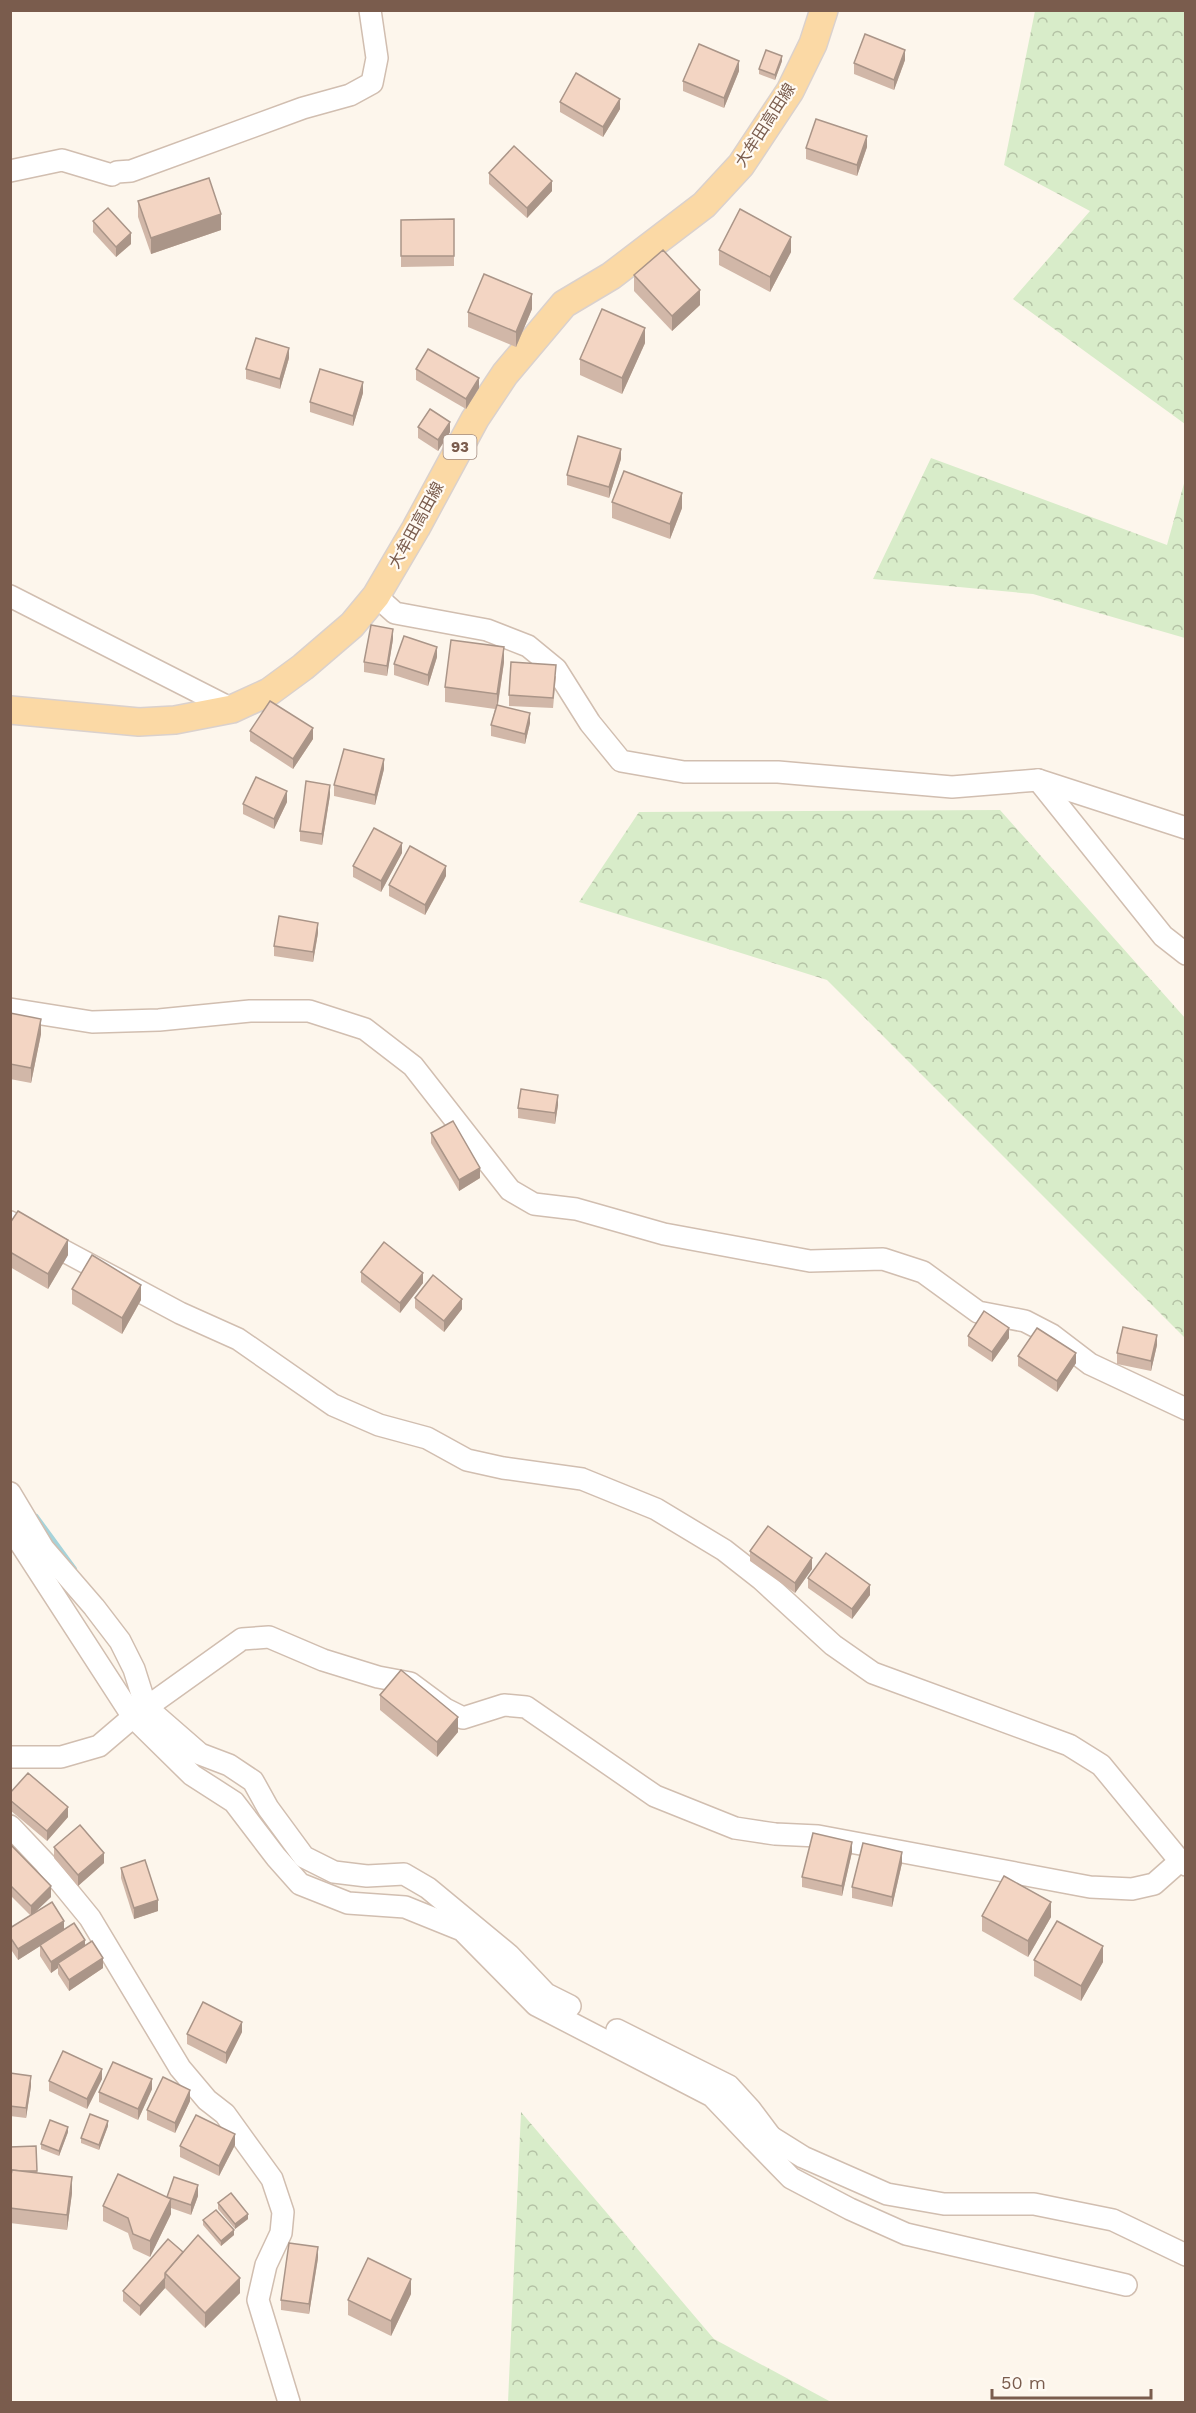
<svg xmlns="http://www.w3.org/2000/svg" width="1196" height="2413" viewBox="0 0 1196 2413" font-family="'Work Sans','Noto Sans JP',sans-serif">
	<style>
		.forest { fill: url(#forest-crowns) }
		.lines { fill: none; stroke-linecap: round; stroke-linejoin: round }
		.stream { stroke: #a5d3da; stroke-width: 6 }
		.minor-casing { stroke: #d1beb0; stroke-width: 24 }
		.major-casing { stroke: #dad1cd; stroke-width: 30 }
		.minor { stroke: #fff; stroke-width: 21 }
		.major { stroke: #fbd9a5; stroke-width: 27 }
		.wall { fill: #d1b7a8 }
		.shaded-wall { fill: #aa9588 }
		.building { fill: #f3d5c3; stroke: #aa9588; stroke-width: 1.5 }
		.labels { text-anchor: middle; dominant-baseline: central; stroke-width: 4.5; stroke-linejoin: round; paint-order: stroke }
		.shield { fill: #fffaf3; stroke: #a28b7f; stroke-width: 1.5 }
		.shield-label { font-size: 15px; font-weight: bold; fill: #7a5c4d }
		.street-label { font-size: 16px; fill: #7a5c4d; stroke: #fffaf3 }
	</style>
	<defs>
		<pattern id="forest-crowns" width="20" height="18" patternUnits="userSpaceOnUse" patternTransform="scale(1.5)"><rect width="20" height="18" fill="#d8ecc9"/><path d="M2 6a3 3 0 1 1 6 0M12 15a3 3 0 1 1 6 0" fill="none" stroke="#b4c2a5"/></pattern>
	</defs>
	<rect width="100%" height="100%" fill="#fdf6ec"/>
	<g class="forest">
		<polygon points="1035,11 1185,11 1185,424 1013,299 1090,211 1004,165"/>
		<polygon points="931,458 1167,545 1185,480 1185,638 1033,594 873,579"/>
		<polygon points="1000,810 1185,1018 1185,1338 827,980 579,902 639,812"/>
		<polygon points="521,2112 714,2339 831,2402 508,2402"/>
	</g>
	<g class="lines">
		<polyline class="stream" points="36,1517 74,1569"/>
		<defs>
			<g id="minor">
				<polyline points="10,171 62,160 112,175 117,172 131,171 303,108 350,95 372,83 377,58 370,10"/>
				<polyline points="10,596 232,709"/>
				<polyline points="376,596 395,613 487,630 528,646 556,669 590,723 621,761 684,772 778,772 952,787 1038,780 1186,828"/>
				<polyline points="1038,780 1163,936 1186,954"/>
				<polyline points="10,1009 92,1022 159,1020 250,1011 309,1011 365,1029 413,1066 510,1190 534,1204 576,1209 664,1234 810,1261 883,1259 923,1272 978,1312 1025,1321 1052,1335 1090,1364 1186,1409"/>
				<polyline points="10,1222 180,1313 238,1339 333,1405 379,1425 427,1438 467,1460 503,1468 582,1479 656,1509 724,1550 761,1579 833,1645 873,1673 1069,1745 1101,1765 1180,1861 1186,1865"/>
				<polyline points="10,1493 43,1548 94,1607 120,1641 134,1669 146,1707 200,1754 229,1765 253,1781 268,1808 304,1857 334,1872 367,1876 404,1874 428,1888 509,1955 546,1994 570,2006"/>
				<polyline points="10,1527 133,1717 192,1775 234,1802 276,1857 300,1884 348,1903 405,1907 462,1930 536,2005 712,2096 753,2139 771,2137 803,2157 887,2194 944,2204 1034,2204 1113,2220 1186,2255"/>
				<polyline points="10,1757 61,1757 99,1746 133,1717 242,1639 269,1637 323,1660 378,1677 410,1683 445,1709 463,1718 504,1705 526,1707 655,1796 735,1828 775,1834 818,1836 1090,1887 1132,1889 1154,1884 1180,1861"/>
				<polyline points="10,1826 45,1863 90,1918 180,2068 207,2100 225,2114 272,2179 283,2212 281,2233 266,2265 258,2300 289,2402"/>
				<polyline points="617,2030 729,2086 750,2109 771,2137"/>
				<polyline points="753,2139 791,2178 850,2209 906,2234 1126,2285"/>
			</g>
			<polyline id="major" points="10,710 139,722 175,720 232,709 269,692 303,667 352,625 376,596 416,528 475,419 505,374 564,304 611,276 704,205 741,165 790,91 813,44 824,10"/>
		</defs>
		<use href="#minor" class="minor-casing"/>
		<use href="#major" class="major-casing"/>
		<use href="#minor" class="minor"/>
		<use href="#major" class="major"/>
	</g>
	<g class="wall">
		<polygon points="905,60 894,90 854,74 854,63"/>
		<polygon points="782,61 775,80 759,74 759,69"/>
		<polygon points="739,71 724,108 683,91 683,81"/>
		<polygon points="560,102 620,109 603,137 560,112"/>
		<polygon points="867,147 857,176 806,159 806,148"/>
		<polygon points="489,173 552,191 527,218 489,184"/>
		<polygon points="138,201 221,230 151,254 138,217"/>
		<polygon points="454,219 454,266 401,267 401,220"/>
		<polygon points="93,221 131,244 116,257 93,232"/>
		<polygon points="719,250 791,252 770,292 719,265"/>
		<polygon points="634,275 700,305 672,331 634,291"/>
		<polygon points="532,309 516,347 468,327 468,312"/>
		<polygon points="645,343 622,394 580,375 580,359"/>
		<polygon points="289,358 280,389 246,379 246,369"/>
		<polygon points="416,369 479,388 466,409 416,380"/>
		<polygon points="363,393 353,426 310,412 310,402"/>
		<polygon points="418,427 450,432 438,451 418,438"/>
		<polygon points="621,459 609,498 567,485 567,475"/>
		<polygon points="612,502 682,508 670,539 612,518"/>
		<polygon points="393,639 387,676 364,672 364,662"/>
		<polygon points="437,657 428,686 394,675 394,664"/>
		<polygon points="504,662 498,705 530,723 525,744 491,736 491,725 495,709 445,702 445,687"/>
		<polygon points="556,676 553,708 509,706 509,695"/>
		<polygon points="250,731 313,739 293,769 250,741"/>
		<polygon points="384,769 375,805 334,796 334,785"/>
		<polygon points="330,795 322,845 300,841 300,831"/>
		<polygon points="287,802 274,829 243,814 243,804"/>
		<polygon points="402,853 381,892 353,877 353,866"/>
		<polygon points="446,876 425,915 389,896 389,885"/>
		<polygon points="318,933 313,962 274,956 274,946"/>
		<polygon points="10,1013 41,1034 31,1083 10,1079"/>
		<polygon points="558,1105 555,1124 518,1118 518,1108"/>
		<polygon points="431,1133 480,1178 459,1191 431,1143"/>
		<polygon points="10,1223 68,1255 48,1289 10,1267"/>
		<polygon points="361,1272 423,1283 400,1313 361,1282"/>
		<polygon points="72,1289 141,1300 122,1334 72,1304"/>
		<polygon points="415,1298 462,1309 444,1332 415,1308"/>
		<polygon points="968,1336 1009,1338 992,1362 968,1346"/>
		<polygon points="1157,1345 1151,1371 1117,1364 1117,1353"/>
		<polygon points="1018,1356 1076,1363 1057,1392 1018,1366"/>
		<polygon points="750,1551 812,1569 795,1593 750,1561"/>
		<polygon points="808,1578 870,1595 852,1619 808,1588"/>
		<polygon points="380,1695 458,1732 437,1757 380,1710"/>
		<polygon points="10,1793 68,1817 47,1841 10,1810"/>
		<polygon points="10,1844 51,1897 32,1915 64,1929 85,1945 103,1968 69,1991 58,1974 58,1968 51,1973 40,1956 40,1946 18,1960 10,1948 10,1928 31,1916 10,1895"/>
		<polygon points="54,1847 104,1863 78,1886 54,1858"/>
		<polygon points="852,1852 842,1896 802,1887 802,1877"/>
		<polygon points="902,1863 892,1907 852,1898 852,1887"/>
		<polygon points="121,1868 158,1911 134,1919 121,1878"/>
		<polygon points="982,1916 1051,1917 1028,1957 982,1931"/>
		<polygon points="1034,1960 1103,1962 1081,2001 1034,1976"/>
		<polygon points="242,2032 226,2064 187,2044 187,2034"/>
		<polygon points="10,2073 31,2086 26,2118 10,2116"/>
		<polygon points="102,2079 87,2109 49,2091 49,2081"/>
		<polygon points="152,2089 138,2120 99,2102 99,2092"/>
		<polygon points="190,2101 175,2133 147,2120 147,2110"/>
		<polygon points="108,2126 99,2150 81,2143 81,2138"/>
		<polygon points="68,2132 59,2156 41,2149 41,2144"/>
		<polygon points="235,2145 219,2176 180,2157 180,2146"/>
		<polygon points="36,2146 37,2173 72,2193 67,2230 10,2223 10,2147"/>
		<polygon points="198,2196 191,2215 171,2208 171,2214 150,2257 133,2249 128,2233 103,2221 103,2206 167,2197"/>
		<polygon points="218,2203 248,2219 235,2229 218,2209"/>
		<polygon points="203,2220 234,2235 221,2246 203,2225"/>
		<polygon points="183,2252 240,2293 205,2328 165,2288 140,2316 123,2301 123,2291"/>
		<polygon points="318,2258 309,2314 281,2310 281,2300"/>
		<polygon points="411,2294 391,2336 348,2315 348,2300"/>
	</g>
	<g class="shaded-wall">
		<polygon points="905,50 905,60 894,90 894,80"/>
		<polygon points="782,56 782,61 775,80 775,75"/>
		<polygon points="739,61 739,71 724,108 724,98"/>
		<polygon points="620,99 620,109 603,137 603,127"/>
		<polygon points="867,136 867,147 857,176 857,165"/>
		<polygon points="552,181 552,191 527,218 527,208"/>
		<polygon points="221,214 221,230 151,254 151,238"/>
		<polygon points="131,233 131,244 116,257 116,247"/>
		<polygon points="791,237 791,252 770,292 770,277"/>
		<polygon points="700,290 700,305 672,331 672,316"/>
		<polygon points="532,294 532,309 516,347 516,332"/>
		<polygon points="645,328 645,343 622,394 622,378"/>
		<polygon points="289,348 289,358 280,389 280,379"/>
		<polygon points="479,378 479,388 466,409 466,399"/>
		<polygon points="363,382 363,393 353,426 353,416"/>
		<polygon points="450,422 450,432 438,451 438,440"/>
		<polygon points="621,449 621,459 609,498 609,487"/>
		<polygon points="682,493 682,508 670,539 670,524"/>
		<polygon points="393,629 393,639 387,676 387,666"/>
		<polygon points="437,647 437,657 428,686 428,675"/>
		<polygon points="504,647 504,662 497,709 497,694"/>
		<polygon points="530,713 530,723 525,744 525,734"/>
		<polygon points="313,728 313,739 293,769 293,759"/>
		<polygon points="384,759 384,769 375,805 375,795"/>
		<polygon points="330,785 330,795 322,845 322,834"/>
		<polygon points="287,791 287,802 274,829 274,819"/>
		<polygon points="402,843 402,853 381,892 381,881"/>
		<polygon points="446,866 446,876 425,915 425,905"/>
		<polygon points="318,923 318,933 313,962 313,952"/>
		<polygon points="41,1019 41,1034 31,1083 31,1068"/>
		<polygon points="558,1095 558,1105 555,1124 555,1113"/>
		<polygon points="480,1168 480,1178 459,1191 459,1180"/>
		<polygon points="68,1240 68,1255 48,1289 48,1274"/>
		<polygon points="423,1273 423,1283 400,1313 400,1303"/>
		<polygon points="141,1285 141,1300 122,1334 122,1318"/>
		<polygon points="462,1299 462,1309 444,1332 444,1321"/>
		<polygon points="1009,1328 1009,1338 992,1362 992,1352"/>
		<polygon points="1157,1335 1157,1345 1151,1371 1151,1361"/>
		<polygon points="1076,1353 1076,1363 1057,1392 1057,1381"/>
		<polygon points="812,1558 812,1569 795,1593 795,1583"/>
		<polygon points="870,1585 870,1595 852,1619 852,1609"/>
		<polygon points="458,1717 458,1732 437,1757 437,1742"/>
		<polygon points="68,1807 68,1817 47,1841 47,1831"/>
		<polygon points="852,1842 852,1852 842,1896 842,1886"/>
		<polygon points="902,1852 902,1863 892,1907 892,1897"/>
		<polygon points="104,1853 104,1863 78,1886 78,1875"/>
		<polygon points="51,1886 51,1897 31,1916 31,1906"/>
		<polygon points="158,1900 158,1911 134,1919 134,1908"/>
		<polygon points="1051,1902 1051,1917 1028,1957 1028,1941"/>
		<polygon points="64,1921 64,1931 18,1960 18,1949"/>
		<polygon points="85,1940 85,1950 58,1963 58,1968 51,1973 51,1962"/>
		<polygon points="1103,1946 1103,1962 1081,2001 1081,1986"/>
		<polygon points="103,1958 103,1968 69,1991 69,1980"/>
		<polygon points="242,2022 242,2032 226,2064 226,2053"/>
		<polygon points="102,2069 102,2079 87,2109 87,2099"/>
		<polygon points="31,2076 31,2086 26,2118 26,2108"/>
		<polygon points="152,2079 152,2089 138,2120 138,2109"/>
		<polygon points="190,2090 190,2101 175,2133 175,2123"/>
		<polygon points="108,2121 108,2126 99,2150 99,2145"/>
		<polygon points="68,2127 68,2132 59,2156 59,2151"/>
		<polygon points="235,2134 235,2145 219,2176 219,2166"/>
		<polygon points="72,2177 72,2193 67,2230 67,2215"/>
		<polygon points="198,2185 198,2196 191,2215 191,2205"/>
		<polygon points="171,2199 171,2214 150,2257 150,2241"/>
		<polygon points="248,2214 248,2219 235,2229 235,2224"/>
		<polygon points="234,2230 234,2235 221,2246 221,2241"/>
		<polygon points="318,2247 318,2258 309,2314 309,2304"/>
		<polygon points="165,2278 165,2288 140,2316 140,2306"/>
		<polygon points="240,2278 240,2293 205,2328 205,2313"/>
		<polygon points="411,2279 411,2294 391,2336 391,2321"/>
	</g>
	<g class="building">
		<polygon points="865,34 905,50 894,80 854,63"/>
		<polygon points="699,44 739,61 724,98 683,81"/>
		<polygon points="766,50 782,56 775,75 759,69"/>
		<polygon points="576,73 620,99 603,127 560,102"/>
		<polygon points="816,119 867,136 857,165 806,148"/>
		<polygon points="514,146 552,181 527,208 489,173"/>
		<polygon points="209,178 221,214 151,238 138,201"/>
		<polygon points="108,208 131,233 116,247 93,221"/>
		<polygon points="740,209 791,237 770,277 719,250"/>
		<polygon points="454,219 454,256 401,256 401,220"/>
		<polygon points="663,250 700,290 672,316 634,275"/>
		<polygon points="484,274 532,294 516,332 468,312"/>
		<polygon points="602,309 645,328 622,378 580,359"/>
		<polygon points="256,338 289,348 280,379 246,369"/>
		<polygon points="428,349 479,378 466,399 416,369"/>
		<polygon points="320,369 363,382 353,416 310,402"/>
		<polygon points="430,409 450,422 438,440 418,427"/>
		<polygon points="578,436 621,449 609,487 567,475"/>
		<polygon points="624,471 682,493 670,524 612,502"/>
		<polygon points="371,625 393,629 387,666 364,662"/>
		<polygon points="404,636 437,647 428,675 394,664"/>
		<polygon points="451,640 504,647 497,694 445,687"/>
		<polygon points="511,662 556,665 553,698 509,695"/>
		<polygon points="270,701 313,728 293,759 250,731"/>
		<polygon points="497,705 530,713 525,734 491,725"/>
		<polygon points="344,749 384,759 375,795 334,785"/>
		<polygon points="256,777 287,791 274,819 243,804"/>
		<polygon points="306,781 330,785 322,834 300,831"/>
		<polygon points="374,828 402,843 381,881 353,866"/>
		<polygon points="410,846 446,866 425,905 389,885"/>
		<polygon points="279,916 318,923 313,952 274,946"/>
		<polygon points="10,1013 41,1019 31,1068 10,1064"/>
		<polygon points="521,1089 558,1095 555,1113 518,1108"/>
		<polygon points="453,1121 480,1168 459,1180 431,1133"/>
		<polygon points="18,1211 68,1240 48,1274 10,1252 10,1223"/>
		<polygon points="384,1242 423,1273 400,1303 361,1272"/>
		<polygon points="92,1255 141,1285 122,1318 72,1289"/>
		<polygon points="433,1275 462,1299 444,1321 415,1298"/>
		<polygon points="984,1311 1009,1328 992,1352 968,1336"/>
		<polygon points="1123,1327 1157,1335 1151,1361 1117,1353"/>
		<polygon points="1037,1328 1076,1353 1057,1381 1018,1356"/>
		<polygon points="768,1526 812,1558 795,1583 750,1551"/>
		<polygon points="826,1553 870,1585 852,1609 808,1578"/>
		<polygon points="401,1670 458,1717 437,1742 380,1695"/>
		<polygon points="28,1773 68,1807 47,1831 10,1800 10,1793"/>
		<polygon points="80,1825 104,1853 78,1875 54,1847"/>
		<polygon points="813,1833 852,1842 842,1886 802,1877"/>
		<polygon points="863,1843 902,1852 892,1897 852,1887"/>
		<polygon points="10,1844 51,1886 31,1906 10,1885"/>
		<polygon points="145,1860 158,1900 134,1908 121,1868"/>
		<polygon points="1004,1876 1051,1902 1028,1941 982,1916"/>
		<polygon points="52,1902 64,1921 18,1949 10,1937 10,1928"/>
		<polygon points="1057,1921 1103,1946 1081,1986 1034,1960"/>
		<polygon points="74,1923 85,1940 51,1962 40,1945"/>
		<polygon points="92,1941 103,1958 69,1980 58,1963"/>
		<polygon points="203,2002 242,2022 226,2053 187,2034"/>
		<polygon points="63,2051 102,2069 87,2099 49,2081"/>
		<polygon points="113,2062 152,2079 138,2109 99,2092"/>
		<polygon points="10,2073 31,2076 26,2108 10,2106"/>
		<polygon points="163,2077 190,2090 175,2123 147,2110"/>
		<polygon points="90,2114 108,2121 99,2145 81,2138"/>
		<polygon points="196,2115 235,2134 219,2166 180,2146"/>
		<polygon points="50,2120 68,2127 59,2151 41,2144"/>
		<polygon points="36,2146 37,2171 22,2171 12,2170 11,2172 10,2172 10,2147"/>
		<polygon points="12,2170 72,2177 67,2215 10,2208 10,2180"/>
		<polygon points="118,2174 171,2199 150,2241 133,2234 128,2218 103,2206"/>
		<polygon points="174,2177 198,2185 191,2205 167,2197"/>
		<polygon points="231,2193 248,2214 235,2224 218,2203"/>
		<polygon points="216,2210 234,2230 221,2241 203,2220"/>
		<polygon points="198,2235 240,2278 205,2313 165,2273"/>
		<polygon points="168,2239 183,2252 165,2273 165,2278 140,2306 123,2291"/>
		<polygon points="289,2243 318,2247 309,2304 281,2300"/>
		<polygon points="368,2258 411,2279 391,2321 348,2300"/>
	</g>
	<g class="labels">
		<rect class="shield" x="443.5" y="435" width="33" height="24" rx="4.5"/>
		<g class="shield-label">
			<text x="460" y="447">93</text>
		</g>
		<g class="street-label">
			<text transform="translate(765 125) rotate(-57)">大牟田高田線</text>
			<text transform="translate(416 525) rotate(-61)">大牟田高田線</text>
		</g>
	</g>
	<rect width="1196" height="2413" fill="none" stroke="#7a5c4d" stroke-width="24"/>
	<path d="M992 2389v9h159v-9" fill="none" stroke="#7a5c4d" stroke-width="3"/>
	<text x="1001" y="2389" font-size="18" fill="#7a5c4d" stroke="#fffaf3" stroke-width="4.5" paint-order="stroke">50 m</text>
</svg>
